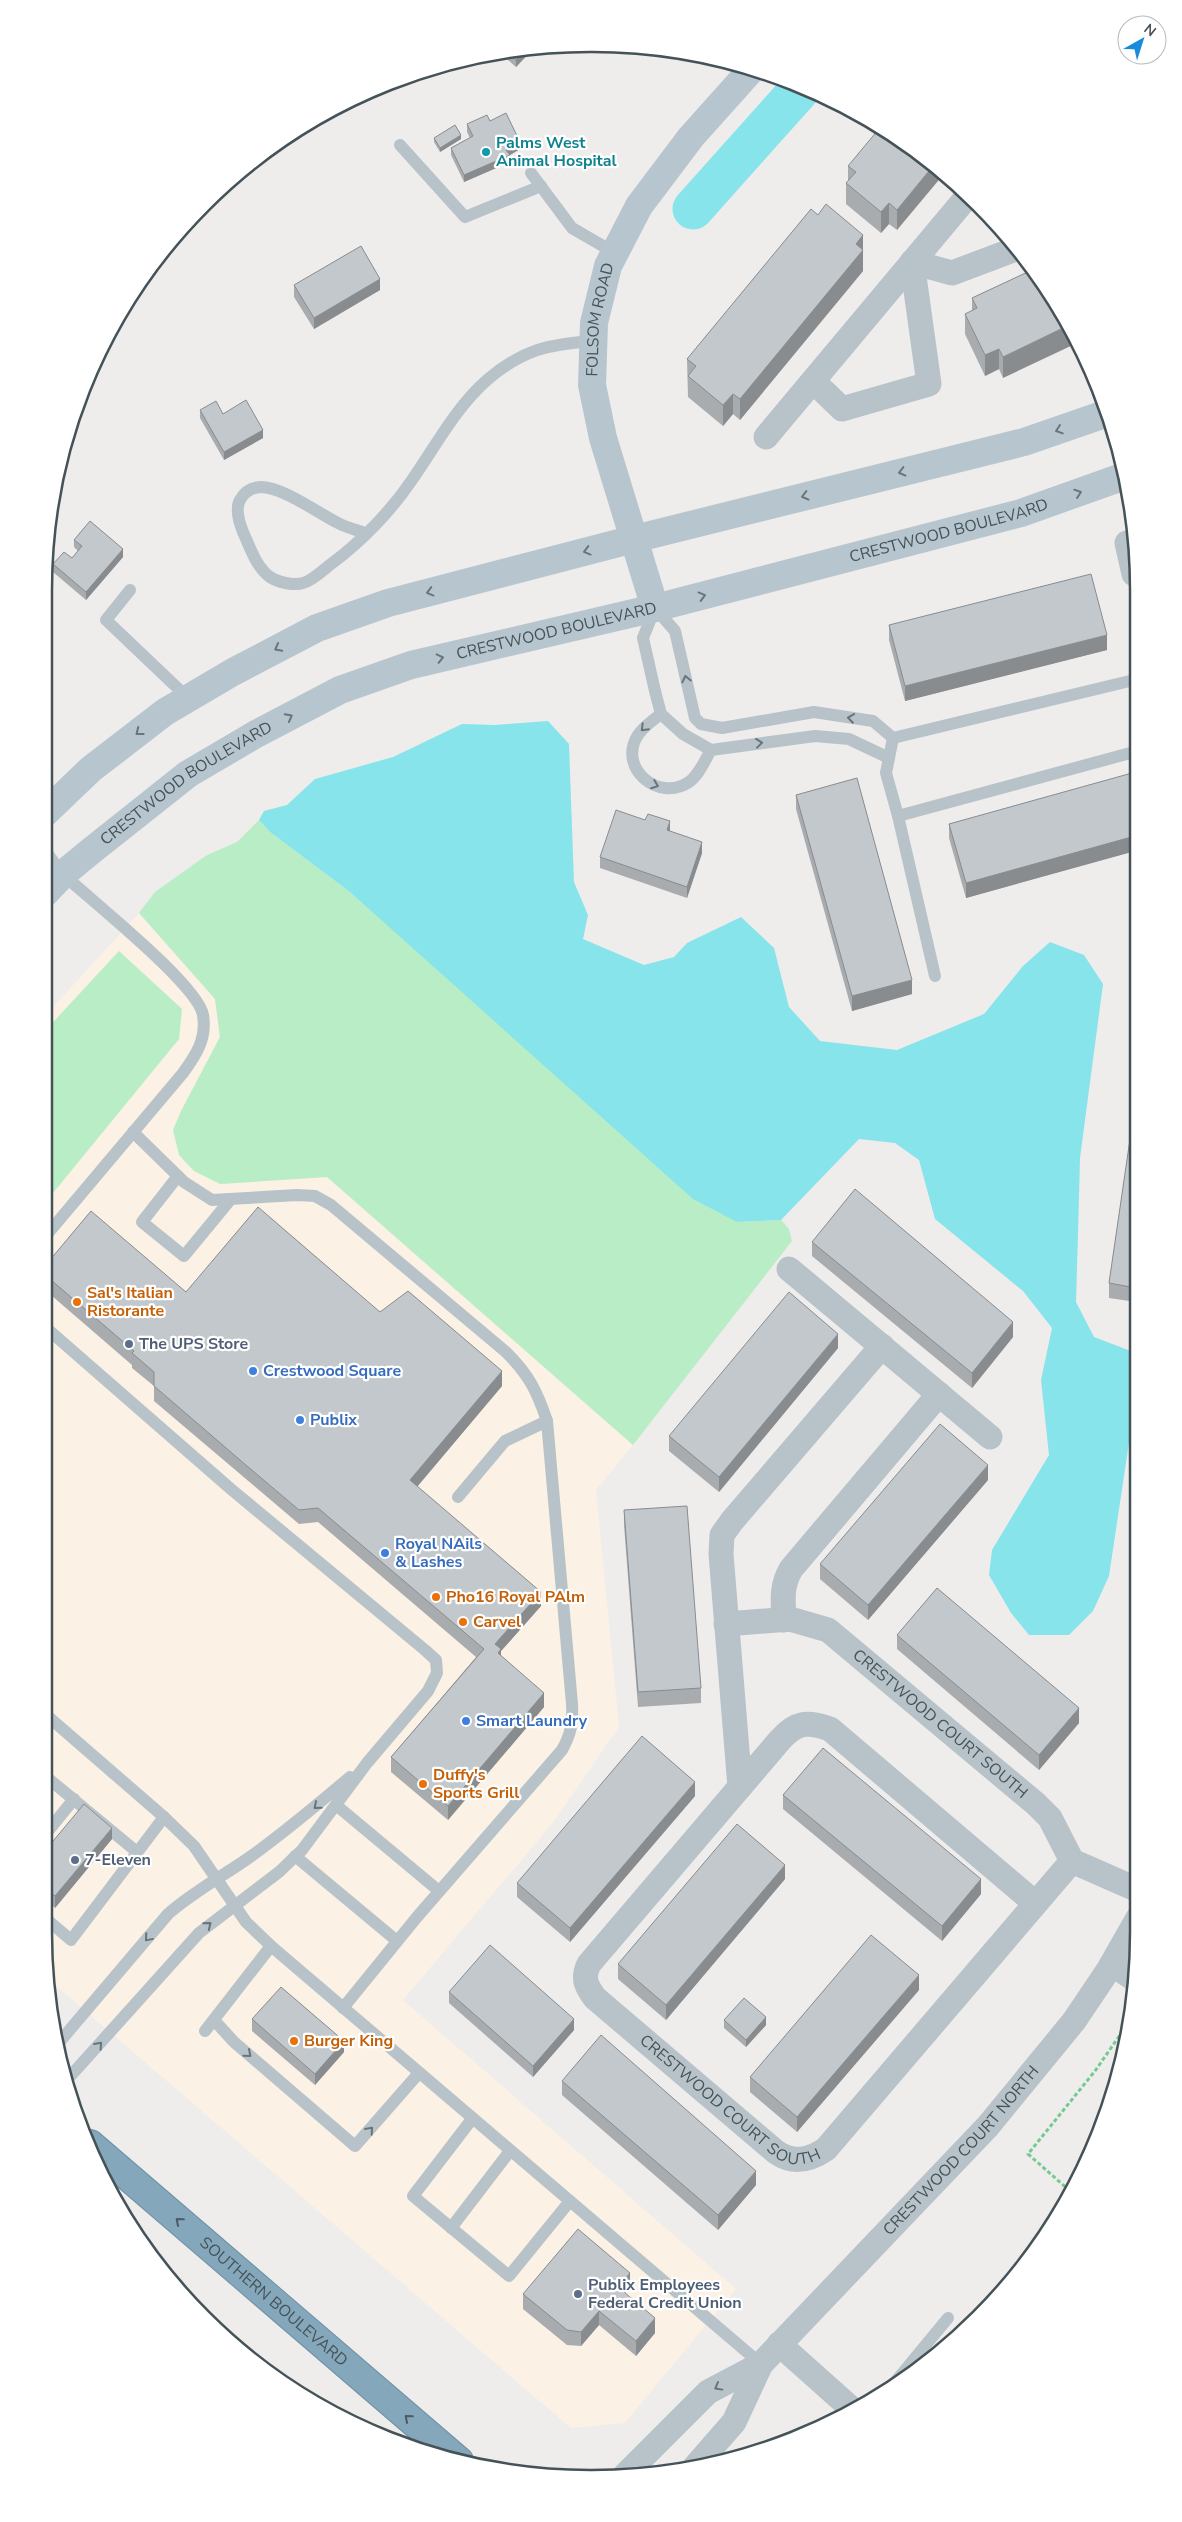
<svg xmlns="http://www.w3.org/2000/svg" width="1182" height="2522" viewBox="0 0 1182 2522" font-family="'Nunito Sans',sans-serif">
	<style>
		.commercial { fill: #fbf1e4 }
		.green { fill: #b9edc6 }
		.water { fill: #87e4ea }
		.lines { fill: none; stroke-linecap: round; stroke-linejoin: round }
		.river { stroke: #87e4ea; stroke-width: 41 }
		.highway-casing { stroke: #6f92a7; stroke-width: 30 }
		.path { stroke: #72cb92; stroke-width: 3; stroke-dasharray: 4 2.5; stroke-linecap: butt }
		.lane { stroke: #b7c3c9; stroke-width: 12 }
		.street { stroke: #b7c3c9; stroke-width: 25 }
		.secondary { stroke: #b7c6ce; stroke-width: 28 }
		.highway { stroke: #84a7bb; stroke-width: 28 }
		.wall { fill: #a8acaf }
		.shaded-wall { fill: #888c8f }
		.building { fill: #c3c8cc; stroke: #888c8f }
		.oneway { stroke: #67767c }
		.oneway2 { stroke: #67757b }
		.oneway3 { stroke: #4b5b63 }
		.culture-dot { fill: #0f9aa8; stroke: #fff; stroke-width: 2 }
		.food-dot { fill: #e8710a; stroke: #fff; stroke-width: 2 }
		.service-dot { fill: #5c6f8a; stroke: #fff; stroke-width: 2 }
		.shop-dot { fill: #3f7fe0; stroke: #fff; stroke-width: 2 }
		.labels { text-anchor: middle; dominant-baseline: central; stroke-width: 4.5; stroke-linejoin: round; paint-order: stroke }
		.culture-label { font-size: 16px; font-weight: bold; fill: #0d838f; stroke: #fff; text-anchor: start }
		.street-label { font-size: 16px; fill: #455359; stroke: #fff }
		.food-label { font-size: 16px; font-weight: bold; fill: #c56008; stroke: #fff; text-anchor: start }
		.service-label { font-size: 16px; font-weight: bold; fill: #4e5e75; stroke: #fff; text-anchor: start }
		.shop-label { font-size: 16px; font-weight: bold; fill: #366cbe; stroke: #fff; text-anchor: start }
		.rim { fill: none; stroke: #455359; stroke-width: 2.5 }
	</style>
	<rect width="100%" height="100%" fill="#efecec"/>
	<polygon class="commercial" points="139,913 215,999 220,1037 181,1111 179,1155 190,1167 220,1184 327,1177 633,1445 596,1490 619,1727 552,1824 403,2000 736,2289 625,2423 571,2428 49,1980 44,1931 44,1017"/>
	<g class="green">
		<polygon points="259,820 270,832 350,892 737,1222 781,1220 789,1229 792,1241 633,1445 327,1177 220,1184 194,1171 179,1155 173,1130 181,1111 220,1037 215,999 139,913 155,892 207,855 237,842"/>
		<polygon points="119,951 182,1009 179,1039 44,1204 44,1032"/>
	</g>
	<polygon class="water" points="548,721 569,744 574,882 588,915 583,939 644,965 674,957 687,943 741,917 774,948 789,1007 820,1041 897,1050 984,1014 1023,966 1050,942 1084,955 1103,984 1080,1158 1078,1234 1076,1302 1094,1337 1136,1353 1136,1396 1109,1576 1093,1611 1069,1635 1029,1635 1011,1613 989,1575 992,1550 1049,1455 1041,1380 1052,1328 1023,1291 935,1219 919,1160 895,1143 859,1139 781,1220 737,1222 693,1199 350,892 270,832 259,820 264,811 287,805 315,779 393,757 462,724 495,725"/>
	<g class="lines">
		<polyline class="river" points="693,209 802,87"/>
		<defs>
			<g id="highway">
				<path id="s6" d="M90,2144L459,2461"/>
			</g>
		</defs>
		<use href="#highway" class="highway-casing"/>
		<polyline class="path" points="1070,2191 1028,2154 1095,2071 1129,2022"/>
		<g class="lane">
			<polyline points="400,145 465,217 541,186"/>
			<polyline points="531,173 572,228 615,253"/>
			<path d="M365,533C357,530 348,528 340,524C319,514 285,488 262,487C252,487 245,491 240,500C235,509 239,522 243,532C250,547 256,567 270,577C277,582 294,586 303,583C312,581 323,570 331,564C361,542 391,511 412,480C435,447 456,407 487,380C522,350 548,344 594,341"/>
			<polyline points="130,590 106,620 188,698"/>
			<path d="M661,714C653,720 644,726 638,735C617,767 658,803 689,782C699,775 705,760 711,750"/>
			<polyline points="893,738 886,773 898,816 1134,752"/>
			<polyline points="893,738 1134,680"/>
			<polyline points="889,758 849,739 815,736 711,750 683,734 661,714 655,691 643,638 655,608 675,631 695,718 701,724 722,728 814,712 873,721 893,738"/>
			<polyline points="898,816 935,976"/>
			<path d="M133,1132L184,1182L212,1200L297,1195L315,1196L331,1205L506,1352C529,1375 537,1391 547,1421L572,1704C573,1723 571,1734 562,1750L417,1917L343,2008"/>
			<polyline points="178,1176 142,1222 184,1256 231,1199"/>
			<path d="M44,1238L183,1073C196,1055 207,1039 203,1015C198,985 92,901 65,876C57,868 51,858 44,849"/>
			<polyline points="44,1326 232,1490 425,1650 436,1660 437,1673 428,1691 367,1763 302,1850 279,1872 199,1933 66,2081"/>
			<polyline points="458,1497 505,1441 547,1421"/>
			<polyline points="44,1713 164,1817 194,1846 246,1922 271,1946 761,2364"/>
			<polyline points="44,1775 137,1852"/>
			<polyline points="336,1805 439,1891"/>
			<polyline points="44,1836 74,1799"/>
			<polyline points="295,1856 397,1941"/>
			<polyline points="44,1917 71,1940 164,1817"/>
			<polyline points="214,2020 234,2042 355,2146 419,2073"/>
			<polyline points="205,2031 271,1946"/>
			<path d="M56,2046L168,1914C193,1892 223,1876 250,1857C285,1832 317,1805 350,1777"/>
			<polyline points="472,2119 413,2196 509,2276 570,2201"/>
			<polyline points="451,2228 510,2151"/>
			<polyline points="891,2387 948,2318"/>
		</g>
		<g class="street">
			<polyline points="813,381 842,409 929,384 912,262 952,273 1016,249"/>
			<polyline points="766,437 966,198"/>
			<polyline points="1127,543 1134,574"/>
			<polyline points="789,1269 990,1437"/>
			<path d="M784,1620C783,1601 781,1586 791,1569L939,1394"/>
			<path id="s1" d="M726,1624L790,1619L828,1630L1036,1804L1050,1818L1072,1861L1138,1890"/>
			<polyline points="740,1787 721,1554 722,1535 732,1521 882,1346"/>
			<path id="s2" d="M1035,1903L830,1729C807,1721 796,1722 780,1740L589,1964C582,1978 586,1986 595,1998L776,2152C793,2164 810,2160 826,2149L1072,1861"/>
			<polyline points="1112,1964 1134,1979"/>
			<polyline points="779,2344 853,2410"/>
			<polyline points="694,2468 734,2422 761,2364"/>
			<path id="s3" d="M625,2475L708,2392L761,2364L988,2126L1074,2021L1109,1969L1138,1918"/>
		</g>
		<g class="secondary">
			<path id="s4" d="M655,608L603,438L592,385L594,323L608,266L639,206L691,137L751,70"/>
			<polyline points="44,814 91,769 165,712 233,672 317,628 388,603 634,539 1024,442 1105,414"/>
			<path id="s5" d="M44,894L63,874L91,851L188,774L256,734L340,690L411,665L655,608L1021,513L1122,477"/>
		</g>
		<use href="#highway" class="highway"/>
	</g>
	<g class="wall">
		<polygon points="532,50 516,67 500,53"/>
		<polygon points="490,121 520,149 510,155 510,162 464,182 451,155 451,148 470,138 467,132 467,124"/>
		<polygon points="434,138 461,139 440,152 434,142"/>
		<polygon points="924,157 897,230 889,224 881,233 846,204 846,183 848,181 848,166"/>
		<polygon points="818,215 863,235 863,271 740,420 733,414 723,426 688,397 687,359"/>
		<polygon points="1032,270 1003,378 999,369 985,376 965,334 965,314 972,311 972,298"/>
		<polygon points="294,285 380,290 314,329 294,297"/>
		<polygon points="200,410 223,414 263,438 224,460 200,418"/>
		<polygon points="74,540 123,557 86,600 53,572 53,564 72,558 78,551 74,547"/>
		<polygon points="889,625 1107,650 905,701 889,640"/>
		<polygon points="1134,781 1135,851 966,898 949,838 949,824"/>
		<polygon points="796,795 912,994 852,1011 796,809"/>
		<polygon points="670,831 702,853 687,898 600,868 600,857"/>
		<polygon points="1135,1105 1136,1302 1109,1298 1109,1283"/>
		<polygon points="812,1242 1013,1337 972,1388 812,1256"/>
		<polygon points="44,1267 186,1292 380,1312 502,1386 417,1487 541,1606 501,1651 501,1656 544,1707 448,1820 391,1772 391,1757 476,1657 318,1522 299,1524 154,1401 154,1386 132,1368 132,1365 44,1289"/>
		<polygon points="838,1348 719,1492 669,1451 669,1436"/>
		<polygon points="988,1480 868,1620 820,1579 820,1564"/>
		<polygon points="624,1510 701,1688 701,1703 638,1707 624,1525"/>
		<polygon points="897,1635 1079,1723 1039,1770 897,1649"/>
		<polygon points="783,1795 981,1894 942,1941 783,1809"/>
		<polygon points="695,1796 570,1942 517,1897 517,1883"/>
		<polygon points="112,1839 55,1908 44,1898 44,1852"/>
		<polygon points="785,1879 666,2020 618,1979 618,1964"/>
		<polygon points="919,1990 797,2132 750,2092 750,2077"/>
		<polygon points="449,1992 574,2030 533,2077 449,2003"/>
		<polygon points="252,2019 344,2052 315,2085 252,2031"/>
		<polygon points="724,2020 766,2025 746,2047 724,2028"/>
		<polygon points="562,2081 756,2185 718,2230 562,2095"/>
		<polygon points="630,2287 625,2293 655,2333 636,2356 599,2325 581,2346 567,2345 523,2309 523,2294"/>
	</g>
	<g class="shaded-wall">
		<polygon points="525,50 532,50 516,67 516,60"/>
		<polygon points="461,135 461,139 440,152 440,148"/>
		<polygon points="520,142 520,149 510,155 510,162 464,182 464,175"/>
		<polygon points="933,166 943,175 897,230 897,210"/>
		<polygon points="889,203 889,224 881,233 881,212"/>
		<polygon points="863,235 863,271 740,420 740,399 856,244"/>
		<polygon points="380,279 380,290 314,329 314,318"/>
		<polygon points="1065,327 1075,344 1003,378 1003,357"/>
		<polygon points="999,349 999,369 985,376 985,355"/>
		<polygon points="733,394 733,414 723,426 723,405"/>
		<polygon points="263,430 263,438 224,460 224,452"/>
		<polygon points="123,549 123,557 86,600 86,592"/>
		<polygon points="1107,635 1107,650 905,701 905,686"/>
		<polygon points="670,821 670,833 667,830"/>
		<polygon points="1135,836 1135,851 966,898 966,883"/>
		<polygon points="702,842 702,853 687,898 687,887"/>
		<polygon points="912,980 912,994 852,1011 852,996"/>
		<polygon points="1013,1322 1013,1337 972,1388 972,1373"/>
		<polygon points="838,1334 838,1348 719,1492 719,1477"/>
		<polygon points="502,1371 502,1386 410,1495 410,1480"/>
		<polygon points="988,1465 988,1480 868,1620 868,1605"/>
		<polygon points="541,1592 541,1606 501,1651 501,1664 495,1644"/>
		<polygon points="544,1693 544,1707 448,1820 448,1806"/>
		<polygon points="1079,1708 1079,1723 1039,1770 1039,1755"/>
		<polygon points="695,1782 695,1796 570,1942 570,1928"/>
		<polygon points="112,1828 112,1839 55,1908 55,1896"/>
		<polygon points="785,1865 785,1879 666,2020 666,2005"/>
		<polygon points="981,1879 981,1894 942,1941 942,1926"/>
		<polygon points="919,1975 919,1990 797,2132 797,2117"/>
		<polygon points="766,2017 766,2025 746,2047 746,2040"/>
		<polygon points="574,2019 574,2030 533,2077 533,2066"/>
		<polygon points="344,2041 344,2052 315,2085 315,2074"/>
		<polygon points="756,2171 756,2185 718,2230 718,2215"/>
		<polygon points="630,2273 630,2287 618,2302 618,2287"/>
		<polygon points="599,2311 599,2325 581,2346 581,2332"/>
		<polygon points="655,2318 655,2333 636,2356 636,2341"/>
	</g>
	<g class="building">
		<polygon points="525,50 516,60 508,52"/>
		<polygon points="506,113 520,142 506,150 510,155 464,175 451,148 473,136 467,124 487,115 490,121"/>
		<polygon points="455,125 461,135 440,148 434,138"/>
		<polygon points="878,130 924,157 933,166 897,210 889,203 881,212 846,183 856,172 848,166"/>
		<polygon points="826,204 863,235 856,244 863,250 740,399 733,394 723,405 688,376 696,366 687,359 811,209 818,215"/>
		<polygon points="361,246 380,279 314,318 294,285"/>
		<polygon points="1032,270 1065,327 1003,357 999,349 985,355 965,314 977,308 972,298"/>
		<polygon points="246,400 263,430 224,452 200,410 216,401 223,414"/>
		<polygon points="90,521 123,549 86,592 53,564 64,552 72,558 82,546 74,540"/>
		<polygon points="1091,574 1107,635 905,686 889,625"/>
		<polygon points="1132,773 1134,781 1135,836 966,883 949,824"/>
		<polygon points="857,778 912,980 852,996 796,795"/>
		<polygon points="616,810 645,820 648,814 670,821 667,830 702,842 687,887 600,857"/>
		<polygon points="1135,1105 1136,1288 1109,1283"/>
		<polygon points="855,1189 1013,1322 972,1373 812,1242"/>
		<polygon points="258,1207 380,1312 408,1291 502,1371 410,1480 541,1592 495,1644 501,1649 498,1653 544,1693 448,1806 391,1757 484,1649 318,1508 299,1510 247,1466 154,1386 154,1372 132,1353 134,1351 44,1274 44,1267 91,1211 186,1292"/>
		<polygon points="789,1292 838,1334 719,1477 669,1436"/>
		<polygon points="940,1424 988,1465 868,1605 820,1564"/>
		<polygon points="687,1506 701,1688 638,1692 624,1510"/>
		<polygon points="937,1588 1079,1708 1039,1755 897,1635"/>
		<polygon points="642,1736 695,1782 570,1928 517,1883"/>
		<polygon points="823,1748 981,1879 942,1926 783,1795"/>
		<polygon points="84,1804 112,1828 55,1896 44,1887 44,1852"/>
		<polygon points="737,1824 785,1865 666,2005 618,1964"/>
		<polygon points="871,1935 919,1975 797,2117 750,2077"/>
		<polygon points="490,1945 574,2019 533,2066 449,1992"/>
		<polygon points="281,1987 344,2041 315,2074 252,2019"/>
		<polygon points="744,1998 766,2017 746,2040 724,2020"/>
		<polygon points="601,2035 756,2171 718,2215 562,2081"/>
		<polygon points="578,2229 630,2273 618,2287 655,2318 636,2341 599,2311 581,2332 567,2330 523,2294"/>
	</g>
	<defs><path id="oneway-chevron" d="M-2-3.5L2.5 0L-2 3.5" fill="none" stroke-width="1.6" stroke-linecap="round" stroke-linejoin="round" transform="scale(1.25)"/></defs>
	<g class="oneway">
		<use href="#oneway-chevron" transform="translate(1059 430) rotate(161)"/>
		<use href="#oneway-chevron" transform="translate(902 472) rotate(166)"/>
		<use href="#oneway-chevron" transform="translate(1078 493) rotate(-19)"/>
		<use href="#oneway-chevron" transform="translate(805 496) rotate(166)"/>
		<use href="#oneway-chevron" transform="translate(587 551) rotate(165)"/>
		<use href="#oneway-chevron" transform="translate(430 592) rotate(165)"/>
		<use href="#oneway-chevron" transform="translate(702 596) rotate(-15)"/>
		<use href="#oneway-chevron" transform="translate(278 648) rotate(152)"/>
		<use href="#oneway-chevron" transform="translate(440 658) rotate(-13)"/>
		<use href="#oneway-chevron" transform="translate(289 717) rotate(-28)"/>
		<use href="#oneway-chevron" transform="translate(139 732) rotate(142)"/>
	</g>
	<g class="oneway2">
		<use href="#oneway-chevron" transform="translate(686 679) rotate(-103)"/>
		<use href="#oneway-chevron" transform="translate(851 718) rotate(-172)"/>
		<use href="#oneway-chevron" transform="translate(644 728) rotate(135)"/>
		<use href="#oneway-chevron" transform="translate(759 743) rotate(-7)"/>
		<use href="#oneway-chevron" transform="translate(655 785) rotate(21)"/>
		<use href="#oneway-chevron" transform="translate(317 1806) rotate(139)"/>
		<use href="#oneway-chevron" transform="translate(208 1925) rotate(-39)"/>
		<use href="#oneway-chevron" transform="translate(148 1938) rotate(130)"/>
		<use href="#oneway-chevron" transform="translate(99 2045) rotate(-48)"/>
		<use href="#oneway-chevron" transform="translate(248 2054) rotate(41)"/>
		<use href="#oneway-chevron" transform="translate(370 2130) rotate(-49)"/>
		<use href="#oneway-chevron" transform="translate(718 2387) rotate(151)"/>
	</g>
	<g class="oneway3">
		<use href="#oneway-chevron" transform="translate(179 2221) rotate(-139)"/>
		<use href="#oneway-chevron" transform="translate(408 2418) rotate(-139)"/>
	</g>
	<circle class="culture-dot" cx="486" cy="152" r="5"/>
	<g class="food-dot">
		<circle cx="77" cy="1302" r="5"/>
		<circle cx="436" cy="1597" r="5"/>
		<circle cx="463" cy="1622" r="5"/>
		<circle cx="423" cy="1784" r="5"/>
		<circle cx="294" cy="2041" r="5"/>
	</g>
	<g class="service-dot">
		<circle cx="129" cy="1344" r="5"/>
		<circle cx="75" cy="1860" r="5"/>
		<circle cx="578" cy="2294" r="5"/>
	</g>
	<g class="shop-dot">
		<circle cx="253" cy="1371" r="5"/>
		<circle cx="300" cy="1420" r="5"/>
		<circle cx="385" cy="1553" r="5"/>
		<circle cx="466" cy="1721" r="5"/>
	</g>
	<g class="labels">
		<g class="culture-label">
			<text x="496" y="143">Palms West<tspan x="496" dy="18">Animal Hospital</tspan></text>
		</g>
		<g class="street-label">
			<text stroke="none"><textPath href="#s4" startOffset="298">FOLSOM ROAD</textPath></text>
			<text stroke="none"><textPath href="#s5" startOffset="991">CRESTWOOD BOULEVARD</textPath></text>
			<text stroke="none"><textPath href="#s5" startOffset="586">CRESTWOOD BOULEVARD</textPath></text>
			<text stroke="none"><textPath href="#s5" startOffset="181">CRESTWOOD BOULEVARD</textPath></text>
			<text stroke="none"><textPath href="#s1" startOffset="250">CRESTWOOD COURT SOUTH</textPath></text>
			<text stroke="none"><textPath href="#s2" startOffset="829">CRESTWOOD COURT SOUTH</textPath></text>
			<text stroke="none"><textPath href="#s3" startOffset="470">CRESTWOOD COURT NORTH</textPath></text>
			<text stroke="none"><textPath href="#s6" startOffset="242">SOUTHERN BOULEVARD</textPath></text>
		</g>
		<g class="food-label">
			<text x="87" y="1293">Sal's Italian<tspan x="87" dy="18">Ristorante</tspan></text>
			<text x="446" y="1597">Pho16 Royal PAlm</text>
			<text x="473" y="1622">Carvel</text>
			<text x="433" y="1775">Duffy's<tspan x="433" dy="18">Sports Grill</tspan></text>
			<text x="304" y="2041">Burger King</text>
		</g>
		<g class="service-label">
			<text x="139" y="1344">The UPS Store</text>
			<text x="85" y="1860">7-Eleven</text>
			<text x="588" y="2285">Publix Employees<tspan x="588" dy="18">Federal Credit Union</tspan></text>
		</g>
		<g class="shop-label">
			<text x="263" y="1371">Crestwood Square</text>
			<text x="310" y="1420">Publix</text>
			<text x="395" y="1544">Royal NAils<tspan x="395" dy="18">&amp; Lashes</tspan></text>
			<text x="476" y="1721">Smart Laundry</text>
		</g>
	</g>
	<path d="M0 0H1182V2522H0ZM590 52H592A538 538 0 0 1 1130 590V1932A538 538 0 0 1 592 2470H590A538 538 0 0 1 52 1932V590A538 538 0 0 1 590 52Z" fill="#fff" fill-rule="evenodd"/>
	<path class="rim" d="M590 52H592A538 538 0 0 1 1130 590V1932A538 538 0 0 1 592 2470H590A538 538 0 0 1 52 1932V590A538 538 0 0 1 590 52Z"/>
	<g transform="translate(1142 40) rotate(39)"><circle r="24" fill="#ffffff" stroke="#b5babd"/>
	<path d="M0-4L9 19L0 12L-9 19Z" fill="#1a8bda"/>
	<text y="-8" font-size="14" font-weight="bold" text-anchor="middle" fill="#455359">N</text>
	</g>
</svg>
